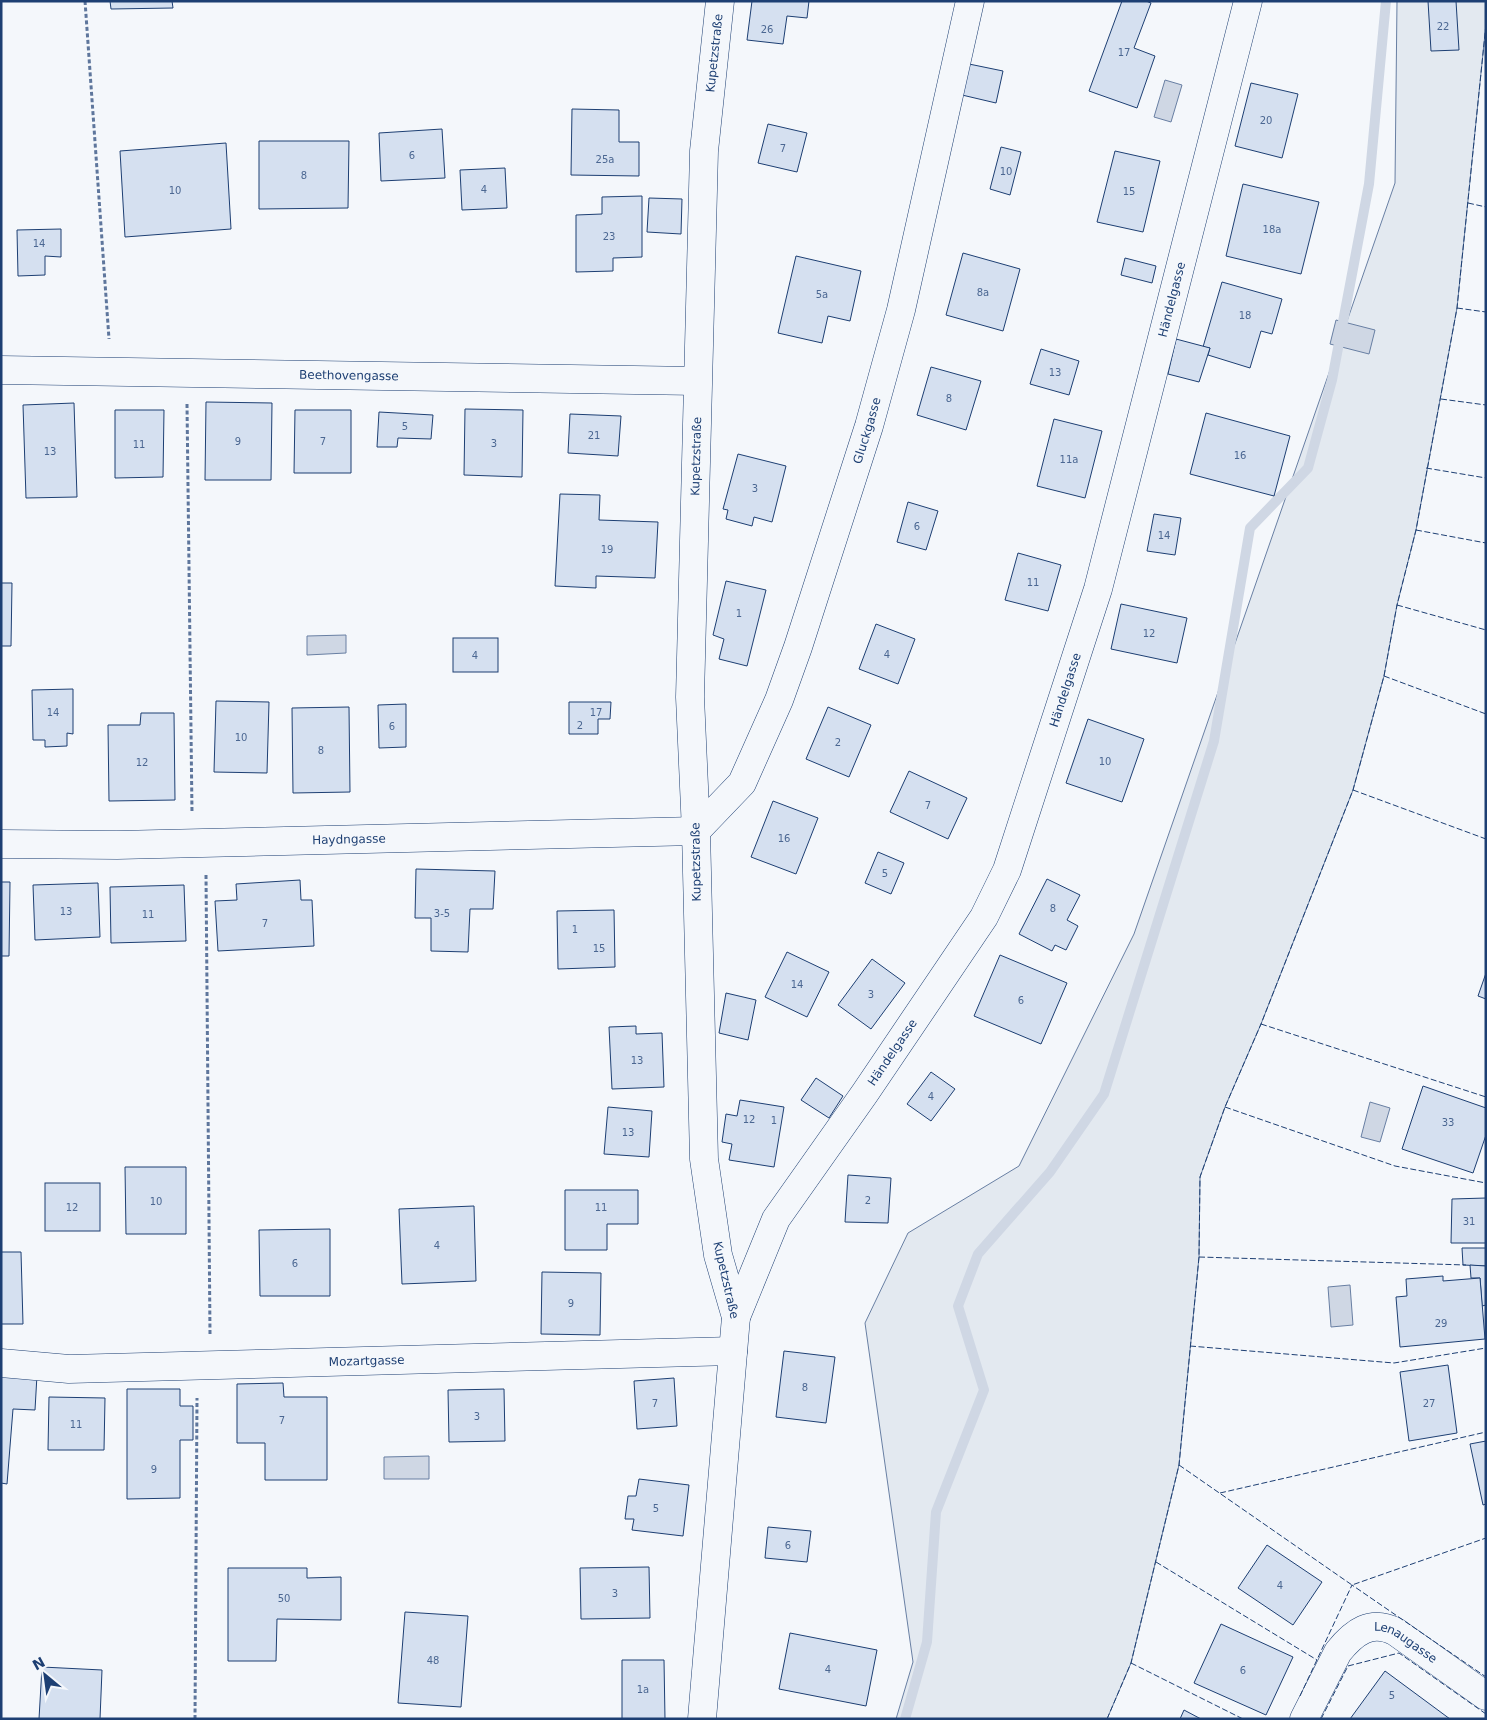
<svg xmlns="http://www.w3.org/2000/svg" width="1487" height="1720" viewBox="0 0 1487 1720" font-family="'DejaVu Sans',sans-serif">
	<style>
		.green { fill: #e3e9f0; stroke: #687fa3 }
		.water { fill: #cfd7e4; stroke: #687fa3 }
		.lines { fill: none; stroke-linecap: round; stroke-linejoin: round }
		.stream { stroke: #cfd7e4; stroke-width: 10 }
		.building { fill: #d5e0f0; stroke: #1d3f73 }
		.street-casing { stroke: #1d3f73; stroke-width: 29 }
		.path { stroke: #5e769c; stroke-width: 3; stroke-dasharray: 4 2.5; stroke-linecap: butt }
		.street { stroke: #f4f7fb; stroke-width: 28 }
		.fence { stroke: #1d3f73; stroke-width: 1; stroke-dasharray: 6 2.5; stroke-linecap: butt }
		.labels { text-anchor: middle; dominant-baseline: central; stroke-width: 4; stroke-linejoin: round; paint-order: stroke }
		.number-label { font-size: 10px; fill: #4b6792 }
		.street-label { font-size: 12px; fill: #1d3f73; stroke: #f4f7fb }
	</style>
	<rect width="100%" height="100%" fill="#f4f7fb"/>
	<polygon class="green" points="1397,1 1486,1 1486,24 1457,308 1416,530 1397,605 1384,676 1353,790 1261,1024 1225,1107 1200,1177 1199,1257 1179,1465 1131,1663 1107,1719 896,1719 913,1662 865,1323 908,1233 1019,1166 1134,934 1395,183"/>
	<g class="water">
		<polygon points="1165,80 1182,85 1171,122 1154,117"/>
		<polygon points="1336,320 1375,330 1369,354 1330,344"/>
		<polygon points="346,635 346,653 307,655 307,636"/>
		<polygon points="1370,1102 1390,1108 1380,1142 1361,1137"/>
		<polygon points="1350,1285 1353,1325 1331,1327 1328,1287"/>
		<polygon points="429,1456 429,1479 384,1479 384,1457"/>
	</g>
	<g class="lines">
		<polyline class="stream" points="905,1719 927,1642 936,1512 984,1390 958,1306 978,1254 1050,1172 1104,1094 1214,741 1250,528 1308,468 1332,380 1369,184 1386,1"/>
	</g>
	<g class="building">
		<polygon points="110,1 172,1 173,8 111,9"/>
		<polygon points="752,1 809,1 807,18 787,16 783,44 747,40"/>
		<polygon points="1122,1 1146,1 1151,3 1134,48 1155,56 1137,108 1089,91"/>
		<polygon points="1428,1 1456,1 1459,50 1431,51"/>
		<polygon points="969,64 1003,71 996,103 962,95"/>
		<polygon points="1251,83 1298,94 1282,158 1235,146"/>
		<polygon points="572,109 619,110 619,142 639,142 639,176 571,175"/>
		<polygon points="768,124 807,133 797,172 758,163"/>
		<polygon points="442,129 445,178 381,181 379,133"/>
		<polygon points="259,141 349,141 348,208 259,209"/>
		<polygon points="226,143 231,229 125,237 120,151"/>
		<polygon points="1001,147 1021,152 1010,195 990,189"/>
		<polygon points="1115,151 1160,161 1143,232 1097,222"/>
		<polygon points="505,168 507,208 462,210 460,170"/>
		<polygon points="1243,184 1319,202 1301,274 1226,256"/>
		<polygon points="642,196 642,257 613,258 613,271 576,272 576,215 602,214 602,197"/>
		<polygon points="649,198 682,199 681,234 647,232"/>
		<polygon points="61,229 61,257 45,256 45,275 18,276 17,230"/>
		<polygon points="963,253 1020,269 1003,331 946,315"/>
		<polygon points="796,256 861,271 850,321 828,316 822,343 778,333"/>
		<polygon points="1125,258 1156,266 1152,283 1121,275"/>
		<polygon points="1222,282 1282,299 1272,334 1261,331 1250,368 1208,355 1210,348 1203,347"/>
		<polygon points="1176,339 1210,348 1199,382 1168,374"/>
		<polygon points="1041,349 1079,361 1069,395 1030,384"/>
		<polygon points="931,367 981,381 966,430 917,415"/>
		<polygon points="206,402 272,403 271,480 205,480"/>
		<polygon points="74,403 77,497 26,498 23,405"/>
		<polygon points="465,409 523,410 522,477 464,475"/>
		<polygon points="115,410 164,410 163,477 115,478"/>
		<polygon points="295,410 351,410 351,473 294,473"/>
		<polygon points="379,412 433,415 431,439 398,438 397,447 377,447"/>
		<polygon points="1206,413 1290,436 1274,496 1190,474"/>
		<polygon points="570,414 621,416 618,456 568,453"/>
		<polygon points="1054,419 1102,431 1085,498 1037,486"/>
		<polygon points="738,454 786,466 772,522 754,517 752,526 726,519 728,510 723,509"/>
		<polygon points="560,494 600,495 599,520 658,522 655,578 596,576 596,588 555,586"/>
		<polygon points="908,502 938,511 926,550 897,542"/>
		<polygon points="1154,514 1181,518 1175,555 1147,551"/>
		<polygon points="1018,553 1061,565 1048,611 1005,600"/>
		<polygon points="726,581 766,590 747,666 719,659 724,639 713,635"/>
		<polygon points="1,583 12,583 11,646 1,646"/>
		<polygon points="1121,604 1187,618 1177,663 1111,649"/>
		<polygon points="876,624 915,639 898,684 859,669"/>
		<rect x="453" y="638" width="45" height="34"/>
		<polygon points="73,689 73,734 67,733 67,746 45,747 45,740 33,740 32,690"/>
		<polygon points="216,701 269,702 267,773 214,772"/>
		<polygon points="569,702 611,702 610,719 598,719 598,734 569,734"/>
		<polygon points="406,704 406,747 379,748 378,705"/>
		<polygon points="349,707 350,792 293,793 292,708"/>
		<polygon points="828,707 871,725 849,777 806,759"/>
		<polygon points="141,713 174,713 175,800 109,801 108,725 140,725"/>
		<polygon points="1088,719 1144,739 1122,802 1066,783"/>
		<polygon points="909,771 967,798 948,839 890,812"/>
		<polygon points="773,801 818,818 796,874 751,857"/>
		<polygon points="878,852 904,863 891,894 865,883"/>
		<polygon points="416,869 495,871 493,909 470,909 468,952 431,951 431,918 415,918"/>
		<polygon points="1047,879 1080,895 1067,920 1078,926 1066,950 1055,945 1052,951 1019,934"/>
		<polygon points="300,880 301,900 312,900 314,946 218,951 215,901 237,900 236,884"/>
		<polygon points="1,882 10,882 9,956 1,956"/>
		<polygon points="98,883 100,937 35,940 33,885"/>
		<polygon points="184,885 186,941 111,943 110,887"/>
		<polygon points="614,910 615,967 558,969 557,911"/>
		<polygon points="787,952 829,972 807,1017 765,997"/>
		<polygon points="1000,955 1067,983 1041,1044 974,1016"/>
		<polygon points="872,959 905,983 871,1029 838,1005"/>
		<polygon points="1486,973 1486,999 1478,996"/>
		<polygon points="726,993 756,1000 748,1040 719,1033"/>
		<polygon points="636,1026 636,1034 662,1033 664,1087 612,1089 609,1027"/>
		<polygon points="931,1072 955,1089 931,1121 907,1104"/>
		<polygon points="816,1078 843,1096 829,1118 801,1100"/>
		<polygon points="1423,1086 1486,1108 1486,1135 1473,1173 1402,1149"/>
		<polygon points="740,1100 784,1107 774,1167 729,1160 732,1144 722,1142 726,1114 737,1116"/>
		<polygon points="608,1107 652,1111 649,1157 604,1154"/>
		<polygon points="125,1167 186,1167 186,1234 126,1234"/>
		<polygon points="848,1175 891,1178 888,1223 845,1222"/>
		<rect x="45" y="1183" width="55" height="48"/>
		<polygon points="565,1190 638,1190 638,1224 607,1224 607,1250 565,1250"/>
		<polygon points="1486,1198 1486,1243 1451,1243 1452,1199"/>
		<polygon points="474,1206 476,1281 402,1284 399,1209"/>
		<polygon points="330,1229 330,1296 260,1296 259,1230"/>
		<polygon points="1462,1248 1486,1248 1486,1266 1463,1265"/>
		<polygon points="1,1252 21,1252 23,1324 1,1324"/>
		<polygon points="1470,1265 1486,1266 1486,1305 1482,1306 1480,1278 1471,1278"/>
		<polygon points="542,1272 601,1273 600,1335 541,1334"/>
		<polygon points="1443,1276 1443,1281 1480,1278 1485,1339 1400,1347 1396,1297 1407,1296 1406,1279"/>
		<polygon points="784,1351 835,1357 826,1423 776,1417"/>
		<polygon points="1448,1365 1457,1433 1409,1441 1400,1372"/>
		<polygon points="1,1374 37,1375 35,1410 13,1409 7,1484 1,1483"/>
		<polygon points="674,1378 677,1426 637,1429 634,1381"/>
		<polygon points="283,1383 284,1397 327,1397 327,1480 265,1480 265,1443 237,1443 237,1384"/>
		<polygon points="127,1389 180,1389 180,1406 193,1406 193,1440 180,1440 180,1498 127,1499"/>
		<polygon points="504,1389 505,1441 449,1442 448,1390"/>
		<polygon points="49,1397 105,1398 104,1450 48,1450"/>
		<polygon points="1486,1441 1486,1504 1483,1505 1470,1444"/>
		<polygon points="639,1479 689,1485 683,1536 632,1530 634,1519 625,1519 628,1496 636,1496"/>
		<polygon points="768,1527 811,1531 807,1562 765,1558"/>
		<polygon points="1267,1545 1322,1582 1293,1625 1238,1588"/>
		<polygon points="649,1567 650,1618 581,1619 580,1568"/>
		<polygon points="228,1568 307,1568 307,1578 341,1577 341,1620 277,1619 276,1661 228,1661"/>
		<polygon points="405,1612 468,1616 461,1707 398,1703"/>
		<polygon points="1221,1624 1293,1657 1266,1715 1194,1683"/>
		<polygon points="790,1633 877,1650 866,1706 779,1689"/>
		<polygon points="622,1660 664,1660 665,1719 622,1719"/>
		<polygon points="42,1667 102,1670 100,1719 39,1719"/>
		<polygon points="1385,1671 1450,1719 1350,1719"/>
		<polygon points="1184,1710 1201,1719 1180,1719"/>
	</g>
	<g class="lines">
		<defs>
			<g id="street">
				<path id="s1" d="M1,370L697,381"/>
				<path id="s2" d="M1,844L117,845L696,831L742,783L779,700L798,647L869,426L901,310L970,1"/>
				<path id="s3" d="M736,1317L776,1219L865,1093L984,917L1007,870L1098,589L1248,1"/>
				<path id="s4" d="M1,1363L69,1369L733,1351"/>
				<path id="s5" d="M702,1719L736,1317L718,1255L704,1159L696,831L690,697L704,151L720,1"/>
				<path id="s6" d="M1304,1719L1338,1652C1354,1632 1371,1619 1396,1632L1486,1696"/>
			</g>
		</defs>
		<use href="#street" class="street-casing"/>
		<g class="path">
			<polyline points="85,1 109,339"/>
			<polyline points="187,404 192,813"/>
			<polyline points="206,875 210,1334"/>
			<polyline points="195,1719 197,1398"/>
		</g>
		<use href="#street" class="street"/>
		<g class="fence">
			<polyline points="1468,203 1486,207"/>
			<polyline points="1457,308 1486,312"/>
			<polyline points="1441,399 1486,405"/>
			<polyline points="1426,468 1486,478"/>
			<polyline points="1416,530 1486,543"/>
			<polyline points="1397,605 1486,630"/>
			<polyline points="1384,676 1486,714"/>
			<polyline points="1353,790 1486,839"/>
			<polyline points="1261,1024 1486,1097"/>
			<polyline points="1225,1107 1395,1166 1486,1183"/>
			<polyline points="1199,1257 1466,1265"/>
			<polyline points="1190,1346 1394,1363 1486,1348"/>
			<polyline points="1179,1465 1352,1585 1486,1538"/>
			<polyline points="1220,1493 1486,1432"/>
			<polyline points="1156,1562 1317,1660"/>
			<polyline points="1131,1663 1243,1719"/>
			<polyline points="1300,1696 1352,1585 1486,1677"/>
			<polyline points="1107,1719 1131,1663 1179,1465 1199,1257 1200,1177 1225,1107 1261,1024 1353,790 1384,676 1397,605 1416,530 1457,308 1486,24"/>
			<polyline points="1321,1719 1348,1666 1399,1653 1486,1714"/>
		</g>
	</g>
	<g class="labels">
		<g class="number-label">
			<text x="1443" y="26">22</text>
			<text x="767" y="29">26</text>
			<text x="1124" y="52">17</text>
			<text x="1266" y="120">20</text>
			<text x="783" y="148">7</text>
			<text x="412" y="155">6</text>
			<text x="605" y="159">25a</text>
			<text x="1006" y="171">10</text>
			<text x="304" y="175">8</text>
			<text x="484" y="189">4</text>
			<text x="175" y="190">10</text>
			<text x="1129" y="191">15</text>
			<text x="1272" y="229">18a</text>
			<text x="609" y="236">23</text>
			<text x="39" y="243">14</text>
			<text x="983" y="292">8a</text>
			<text x="822" y="294">5a</text>
			<text x="1245" y="315">18</text>
			<text x="1055" y="372">13</text>
			<text x="949" y="398">8</text>
			<text x="405" y="426">5</text>
			<text x="594" y="435">21</text>
			<text x="238" y="441">9</text>
			<text x="323" y="441">7</text>
			<text x="494" y="443">3</text>
			<text x="139" y="444">11</text>
			<text x="50" y="451">13</text>
			<text x="1240" y="455">16</text>
			<text x="1069" y="459">11a</text>
			<text x="755" y="488">3</text>
			<text x="917" y="526">6</text>
			<text x="1164" y="535">14</text>
			<text x="607" y="549">19</text>
			<text x="1033" y="582">11</text>
			<text x="739" y="613">1</text>
			<text x="1149" y="633">12</text>
			<text x="887" y="654">4</text>
			<text x="475" y="655">4</text>
			<text x="53" y="712">14</text>
			<text x="596" y="712">17</text>
			<text x="580" y="725">2</text>
			<text x="392" y="726">6</text>
			<text x="241" y="737">10</text>
			<text x="838" y="742">2</text>
			<text x="321" y="750">8</text>
			<text x="1105" y="761">10</text>
			<text x="142" y="762">12</text>
			<text x="928" y="805">7</text>
			<text x="784" y="838">16</text>
			<text x="885" y="873">5</text>
			<text x="1053" y="908">8</text>
			<text x="66" y="911">13</text>
			<text x="442" y="913">3-5</text>
			<text x="148" y="914">11</text>
			<text x="265" y="923">7</text>
			<text x="575" y="929">1</text>
			<text x="599" y="948">15</text>
			<text x="797" y="984">14</text>
			<text x="871" y="994">3</text>
			<text x="1021" y="1000">6</text>
			<text x="637" y="1060">13</text>
			<text x="931" y="1096">4</text>
			<text x="749" y="1119">12</text>
			<text x="774" y="1120">1</text>
			<text x="1448" y="1122">33</text>
			<text x="628" y="1132">13</text>
			<text x="868" y="1200">2</text>
			<text x="156" y="1201">10</text>
			<text x="72" y="1207">12</text>
			<text x="601" y="1207">11</text>
			<text x="1469" y="1221">31</text>
			<text x="437" y="1245">4</text>
			<text x="295" y="1263">6</text>
			<text x="571" y="1303">9</text>
			<text x="1441" y="1323">29</text>
			<text x="805" y="1387">8</text>
			<text x="655" y="1403">7</text>
			<text x="1429" y="1403">27</text>
			<text x="477" y="1416">3</text>
			<text x="282" y="1420">7</text>
			<text x="76" y="1424">11</text>
			<text x="154" y="1469">9</text>
			<text x="656" y="1508">5</text>
			<text x="788" y="1545">6</text>
			<text x="1280" y="1585">4</text>
			<text x="615" y="1593">3</text>
			<text x="284" y="1598">50</text>
			<text x="433" y="1660">48</text>
			<text x="828" y="1669">4</text>
			<text x="1243" y="1670">6</text>
			<text x="643" y="1689">1a</text>
			<text x="1392" y="1695">5</text>
		</g>
		<g class="street-label">
			<text stroke="none"><textPath href="#s5" startOffset="1672">Kupetzstraße</textPath></text>
			<text stroke="none"><textPath href="#s3" startOffset="1119">Händelgasse</textPath></text>
			<text stroke="none"><textPath href="#s1" startOffset="348">Beethovengasse</textPath></text>
			<text stroke="none"><textPath href="#s2" startOffset="1136">Gluckgasse</textPath></text>
			<text stroke="none"><textPath href="#s5" startOffset="1268">Kupetzstraße</textPath></text>
			<text stroke="none"><textPath href="#s3" startOffset="714">Händelgasse</textPath></text>
			<text stroke="none"><textPath href="#s2" startOffset="348">Haydngasse</textPath></text>
			<text transform="translate(696 862) rotate(-91)">Kupetzstraße</text>
			<text stroke="none"><textPath href="#s3" startOffset="309">Händelgasse</textPath></text>
			<text transform="translate(726 1280) rotate(77)">Kupetzstraße</text>
			<text stroke="none"><textPath href="#s4" startOffset="366">Mozartgasse</textPath></text>
			<text stroke="none"><textPath href="#s6" startOffset="156">Lenaugasse</textPath></text>
		</g>
	</g>
	<rect width="1487" height="1720" fill="none" stroke="#1d3f73" stroke-width="5"/>
	<g transform="translate(45 1675) rotate(331)" stroke="#f4f7fb" stroke-width="4" paint-order="stroke">
	<path d="M0-4L9 19L0 12L-9 19Z" fill="#1d3f73"/>
	<text y="-8" font-size="14" font-weight="bold" text-anchor="middle" fill="#1d3f73">N</text>
	</g>
</svg>
